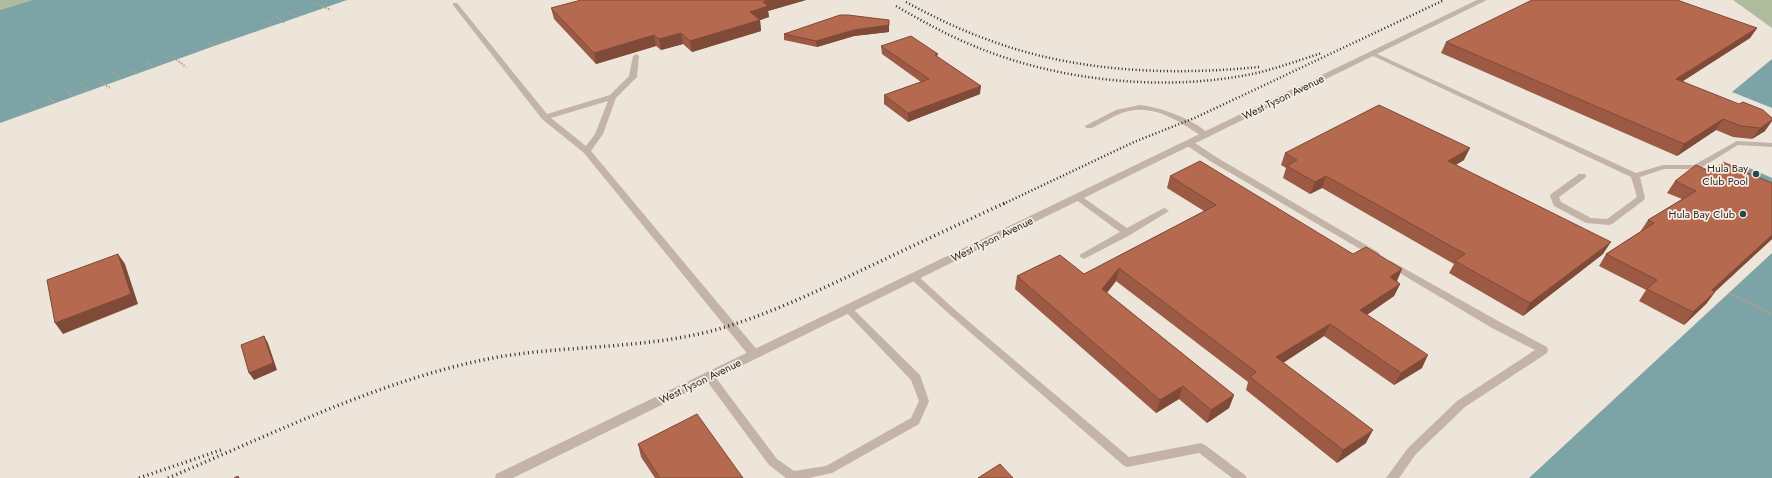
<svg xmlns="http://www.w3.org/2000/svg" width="1772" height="478" viewBox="0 0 1772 478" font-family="Jost,sans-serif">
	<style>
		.green { fill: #b0ba9c }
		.water { fill: #7ca4a6 }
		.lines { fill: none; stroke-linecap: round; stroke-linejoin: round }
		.path-far1 { stroke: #af9f92; stroke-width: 2; stroke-dasharray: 1.5 1.5; stroke-linecap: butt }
		.path { stroke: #af9f92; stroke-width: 3; stroke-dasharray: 2 2; stroke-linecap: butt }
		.lane { fill: #c3b4a7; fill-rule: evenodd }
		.street { fill: #c3b4a7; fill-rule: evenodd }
		.rail-far1 { stroke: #312a27; stroke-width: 2.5; stroke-dasharray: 1 2.5; stroke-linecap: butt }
		.rail { stroke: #312a27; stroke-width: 3.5; stroke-dasharray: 1 3.5; stroke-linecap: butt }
		.wall { fill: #9c5a44 }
		.shaded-wall { fill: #7f4a37 }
		.building { fill: #b5694f; stroke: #7f4a37 }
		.poi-dot { fill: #224a4d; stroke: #f6eee5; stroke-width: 1.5 }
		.labels { text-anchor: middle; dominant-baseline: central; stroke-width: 3.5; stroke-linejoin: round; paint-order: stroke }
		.street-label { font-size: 11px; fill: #312a27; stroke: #f6eee5 }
		.poi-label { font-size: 11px; fill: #312a27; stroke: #f6eee5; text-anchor: end }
	</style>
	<rect width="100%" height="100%" fill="#ede4da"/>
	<g class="green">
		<polygon points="0,0 32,0 0,10"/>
		<polygon points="1733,0 1772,0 1772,28"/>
	</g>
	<g class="water">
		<polygon points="32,0 347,0 217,45 0,123 0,10"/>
		<polygon points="1772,59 1772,108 1732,92"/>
		<polygon points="1745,166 1772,178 1772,184 1740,171"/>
		<polygon points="1772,253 1772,478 1529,478"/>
	</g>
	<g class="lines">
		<g class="path-far1">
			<polyline points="314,3 331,10"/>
			<polyline points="289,12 298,17"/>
			<polyline points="276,16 285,23"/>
			<polyline points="265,21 272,26"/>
			<polyline points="221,36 229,41"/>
			<polyline points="206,41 213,46"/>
			<polyline points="191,46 199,51"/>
			<polyline points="169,54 186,67"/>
			<polyline points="146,61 154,68"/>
			<polyline points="130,68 137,74"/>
			<polyline points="113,72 121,79"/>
			<polyline points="96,79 110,88"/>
			<polyline points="81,83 88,91"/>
			<polyline points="67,90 72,97"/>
			<polyline points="48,96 54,103"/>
			<polyline points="31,103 37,110"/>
		</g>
		<polyline class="path" points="1729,293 1772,314"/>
		<g class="lane">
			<path d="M453,3H457L547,114L610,95L629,76L633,56L636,54L638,55L639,56L637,77L616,98L603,134L591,151L758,351L759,354L758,357H750L584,153L542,119L453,5ZM608,101L595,134L586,146L551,118Z"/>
			<polygon points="1373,52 1636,173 1663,165 1694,165 1737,141 1772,143 1772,147 1738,145 1699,169 1664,169 1640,177 1645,198 1644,200 1612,224 1609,225 1586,223 1554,206 1550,196 1551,194 1579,174 1585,174 1586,176 1585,178 1559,197 1561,202 1591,218 1607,219 1637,197 1631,177 1371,55 1371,53"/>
			<path d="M1140,105C1161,107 1195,120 1210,135L1209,137H1203C1181,123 1157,105 1129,111C1116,114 1104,122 1092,128H1086L1085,126L1116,110Z"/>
			<polygon points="1186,141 1192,141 1216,157 1378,252 1380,254 1375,257 1372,256 1210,161 1186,145 1185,143"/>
			<polygon points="1078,194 1127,228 1162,209 1165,208 1169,211 1130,235 1084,259 1079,256 1081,254 1120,232 1075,199 1074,197 1075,195"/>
			<polygon points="1391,261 1500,322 1547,347 1548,350 1547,353 1465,407 1416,454 1399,478 1386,478 1408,448 1457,401 1535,350 1492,328 1388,266 1386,264 1388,262"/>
			<polygon points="914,274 917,275 954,309 1129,457 1201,443 1205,445 1245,475 1247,478 1232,478 1199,453 1127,467 1123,465 948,313 911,279 909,277 911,275"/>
			<polygon points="848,306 851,307 920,375 929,401 919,424 832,473 809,478 786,478 769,465 704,377 705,374 709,373 713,374 777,459 794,471 826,466 911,418 919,401 911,380 845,311 843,309 845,307"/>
		</g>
		<polygon class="street" points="1477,0 1487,0 513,478 495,478 496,474"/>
		<g class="rail-far1">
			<path d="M906,2C932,16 958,29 986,39C1073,72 1168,76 1259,67"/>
			<path d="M896,6C922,21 947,35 974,46C1057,81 1164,92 1252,74C1276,69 1299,60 1322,53"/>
			<polyline points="1003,204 1134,142 1197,117 1444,0"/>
		</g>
		<g class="rail">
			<polyline points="139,478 221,450"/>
			<path d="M168,478C275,433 384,378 498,357C570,345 645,349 715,330C765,316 813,293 860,271C908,248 957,225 1005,203"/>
		</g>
	</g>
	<g class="wall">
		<polygon points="806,0 768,11 769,17 760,20 761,31 692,52 683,44 661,50 656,46 596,64 554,19 551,8"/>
		<polygon points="889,20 889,32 854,36 817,47 784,40 784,34"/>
		<polygon points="1757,28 1750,38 1683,81 1765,131 1752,139 1733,137 1716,130 1677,156 1441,53 1446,42"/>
		<polygon points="881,46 938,54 937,57 980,94 908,122 884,104 884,95 921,82 882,54"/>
		<polygon points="1285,153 1464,160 1456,165 1603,254 1523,316 1449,273 1454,264 1322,188 1310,194 1283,178 1286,168 1281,165"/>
		<polygon points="1712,172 1772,183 1772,239 1715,292 1706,304 1684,325 1639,301 1646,290 1599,266 1606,254 1640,232 1648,220 1682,199 1667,193 1675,181"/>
		<polygon points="1170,176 1353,254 1402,269 1397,281 1400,284 1394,296 1367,315 1422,368 1394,385 1324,336 1283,363 1366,443 1337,463 1246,390 1248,382 1116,281 1107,293 1234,395 1229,408 1207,423 1179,399 1156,413 1015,289 1017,276 1084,274 1204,211 1167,188"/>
		<polygon points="638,444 743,478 655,478 641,457"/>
	</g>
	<g class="shaded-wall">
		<polygon points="769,0 806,0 768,11 769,17 751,23 750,12 763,2"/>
		<polygon points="760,20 761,31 692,52 690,41"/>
		<polygon points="889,25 889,32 854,36 817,47 816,41 854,30"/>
		<polygon points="1757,28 1750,38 1669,90 1676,79"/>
		<polygon points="681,33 683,44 661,50 659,39"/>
		<polygon points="654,35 656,46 596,64 594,53"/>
		<polygon points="981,86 980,94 908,122 908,113"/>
		<polygon points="1723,119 1716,130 1677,156 1684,144"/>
		<polygon points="1772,120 1772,121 1765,131 1752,139 1760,128"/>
		<polygon points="1470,148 1464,160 1442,172 1448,161"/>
		<polygon points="1326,176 1322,188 1310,194 1315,182"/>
		<polygon points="1772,235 1772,239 1703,302 1712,290"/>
		<polygon points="1611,242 1603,254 1523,316 1530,303"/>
		<polygon points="118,254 125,264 138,304 63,334 55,323"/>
		<polygon points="1119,268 1116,281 1100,301 1102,289"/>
		<polygon points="1402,269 1396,282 1390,277"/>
		<polygon points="1400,284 1394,296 1354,323 1360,310"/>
		<polygon points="1715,292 1706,304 1684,325 1693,312"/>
		<polygon points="1330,324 1324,336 1272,370 1276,357"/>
		<polygon points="264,336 268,343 277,370 254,380 249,373"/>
		<polygon points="1428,355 1422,368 1394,385 1401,373"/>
		<polygon points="1183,386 1179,399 1156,413 1160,400"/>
		<polygon points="1234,395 1229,408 1207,423 1211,410"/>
		<polygon points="1373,430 1366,443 1337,463 1343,450"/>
	</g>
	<g class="building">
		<polygon points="581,0 769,0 763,2 768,6 750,12 760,20 690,41 681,33 659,39 654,35 594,53 551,8"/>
		<polygon points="1532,0 1677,0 1757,28 1676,79 1739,104 1743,102 1763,110 1772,118 1772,120 1760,128 1741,126 1723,119 1684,144 1446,42"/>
		<polygon points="840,15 848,15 889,20 889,25 854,30 816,41 784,34"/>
		<polygon points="911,36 938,54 935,55 981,86 908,113 884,95 929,79 881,46"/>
		<polygon points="1379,105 1470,148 1448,161 1611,242 1530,303 1455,261 1465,254 1326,176 1315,182 1287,166 1297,160 1285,153"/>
		<polygon points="1200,161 1353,254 1366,247 1402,269 1390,277 1400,284 1360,310 1428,355 1401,373 1330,324 1276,357 1373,430 1343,450 1250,377 1256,372 1119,268 1102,289 1234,395 1211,410 1183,386 1160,400 1017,276 1060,255 1084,274 1216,205 1170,176"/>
		<polygon points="1723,162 1772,183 1772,235 1712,290 1715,292 1693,312 1647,289 1657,280 1606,254 1654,223 1648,220 1696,191 1675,181 1696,165 1712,172"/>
		<polygon points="118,254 131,294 55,323 47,280"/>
		<polygon points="264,336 273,363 249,373 241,345"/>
		<polygon points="697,414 743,478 660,478 638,444"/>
		<polygon points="1000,464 1013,478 978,478"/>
		<polygon points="238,476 239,478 234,478"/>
	</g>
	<g class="poi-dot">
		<circle cx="1756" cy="174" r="4"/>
		<circle cx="1743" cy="214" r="4"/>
	</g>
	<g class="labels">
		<g class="street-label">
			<text transform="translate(1283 97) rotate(-26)">West Tyson Avenue</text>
			<text transform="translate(992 239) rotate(-26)">West Tyson Avenue</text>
			<text transform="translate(700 381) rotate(-26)">West Tyson Avenue</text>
		</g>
		<g class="poi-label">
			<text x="1748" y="168">Hula Bay<tspan x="1748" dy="13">Club Pool</tspan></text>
			<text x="1735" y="214">Hula Bay Club</text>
		</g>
	</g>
</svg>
